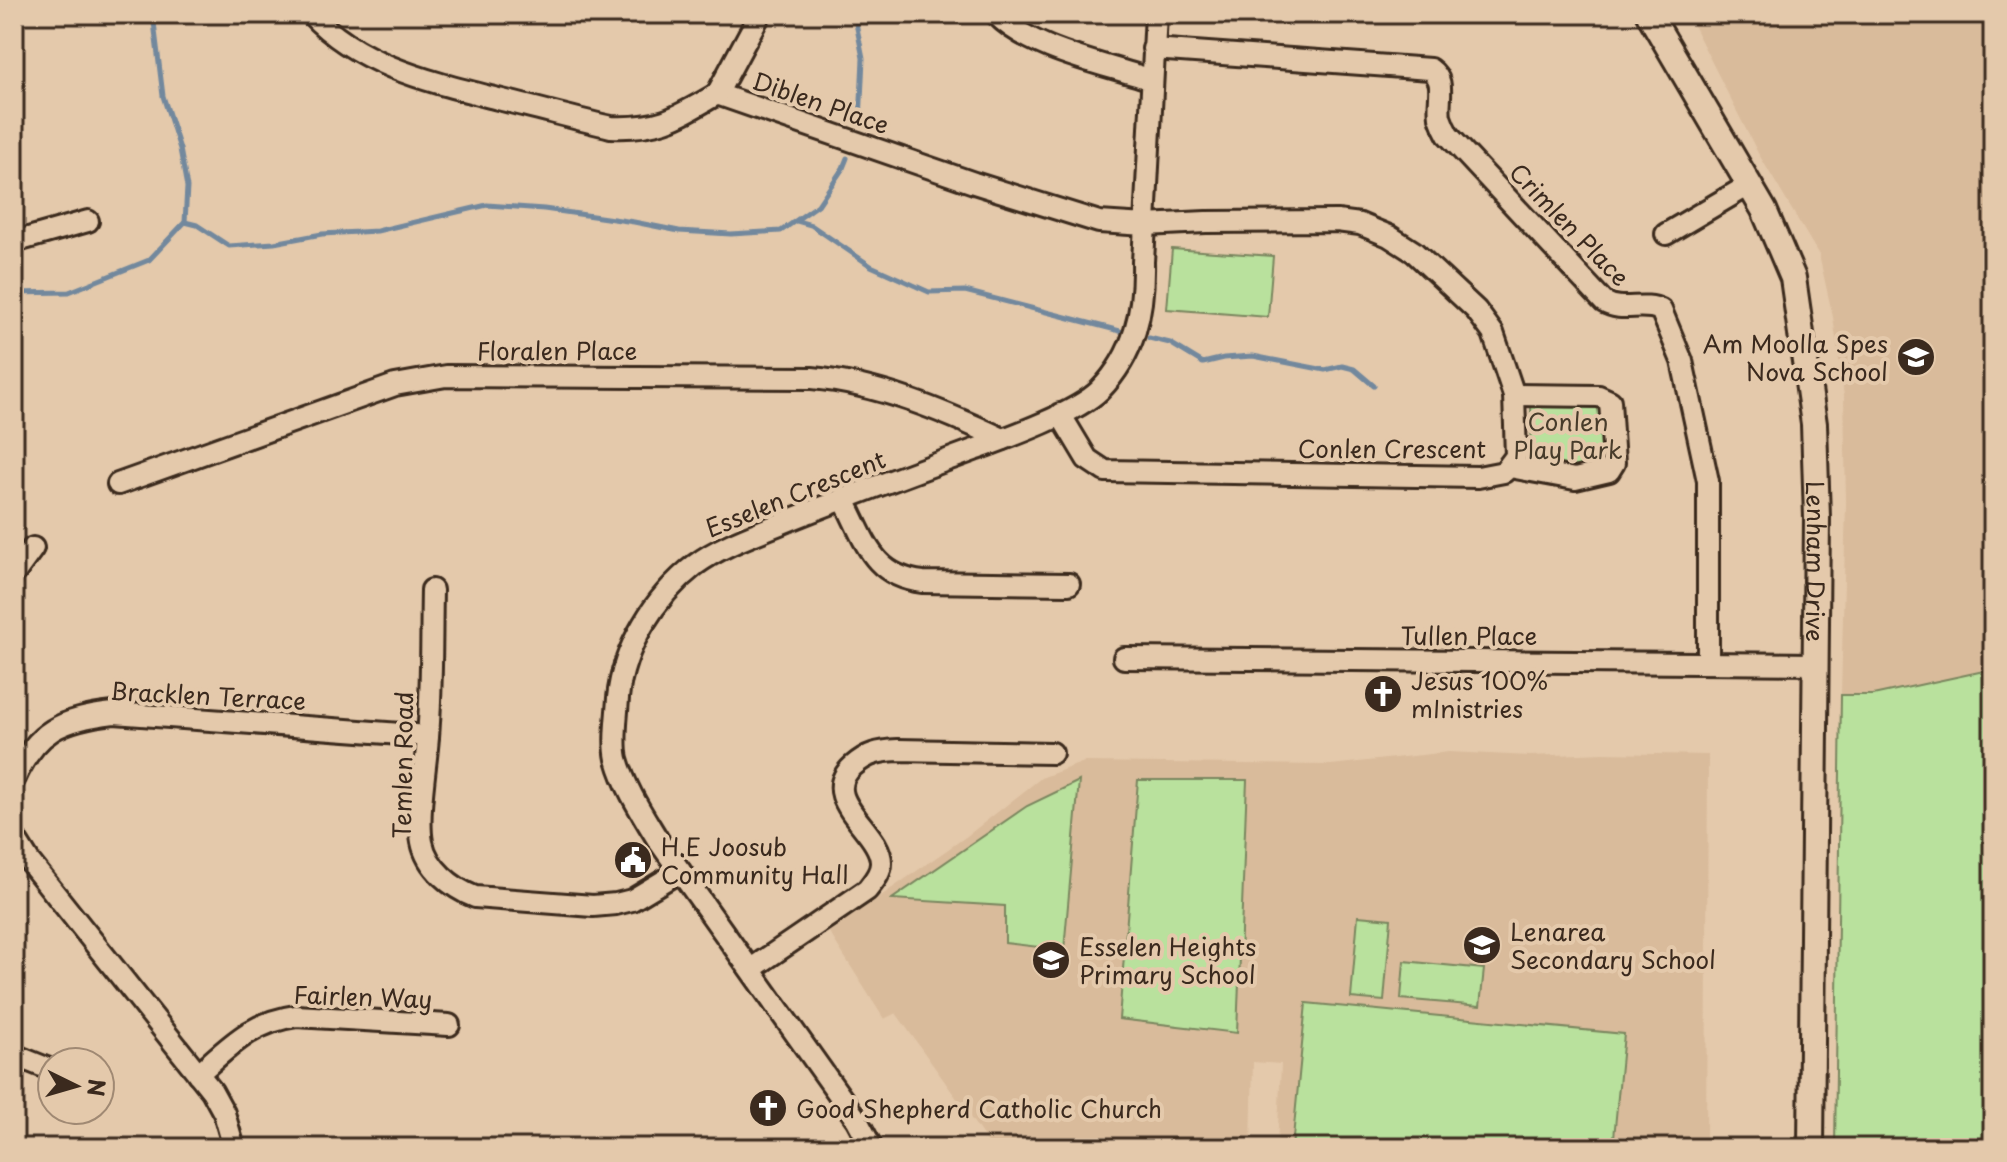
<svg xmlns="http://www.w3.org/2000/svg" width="2007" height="1162" viewBox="0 0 2007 1162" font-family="'Playpen Sans',sans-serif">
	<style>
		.built { fill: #d9bb9b }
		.green { fill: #b9e19d; stroke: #7a865e; stroke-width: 2 }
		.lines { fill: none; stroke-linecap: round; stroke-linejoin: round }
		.stream { stroke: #72889d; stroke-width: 5 }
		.minor-casing { stroke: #3b2a1e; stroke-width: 26 }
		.tertiary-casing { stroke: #3b2a1e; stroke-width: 30 }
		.minor { stroke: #e4c9ab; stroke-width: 20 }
		.tertiary { stroke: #e4c9ab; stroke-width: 24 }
		.labels { text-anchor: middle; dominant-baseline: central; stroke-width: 8; stroke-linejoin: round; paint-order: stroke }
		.street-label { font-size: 24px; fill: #3b2a1e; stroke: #e4c9ab }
		.poi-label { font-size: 24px; fill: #3b2a1e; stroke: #e4c9ab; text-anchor: start }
		.park-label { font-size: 24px; fill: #483c2b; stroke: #e4c9ab }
	</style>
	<rect width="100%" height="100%" fill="#e4c9ab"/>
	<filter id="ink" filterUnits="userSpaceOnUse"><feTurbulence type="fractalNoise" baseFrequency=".0125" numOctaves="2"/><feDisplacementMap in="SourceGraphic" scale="16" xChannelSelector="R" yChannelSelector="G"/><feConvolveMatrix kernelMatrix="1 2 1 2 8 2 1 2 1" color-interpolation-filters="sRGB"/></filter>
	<g filter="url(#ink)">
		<g class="built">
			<polygon points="1685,14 1993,14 1993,669 1873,695 1841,695 1846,503 1844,396 1833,317 1819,255 1758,153 1694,27"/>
			<polygon points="1449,752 1530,756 1604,753 1708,755 1706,1148 1277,1148 1281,1064 1253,1062 1251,1148 1008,1148 989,1144 896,1013 884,1019 829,932 967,836 1041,778 1084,762 1331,765"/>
		</g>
		<g class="green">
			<polygon points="1172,249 1273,256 1268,317 1167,309"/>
			<polygon points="1604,402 1605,467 1532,468 1531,403"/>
			<polygon points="1993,669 1993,1148 1835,1148 1841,695 1873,695"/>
			<polygon points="1138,780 1247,780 1237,1033 1119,1019"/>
			<polygon points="1079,781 1064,950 1005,943 1005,906 892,899 1027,806"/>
			<polygon points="1358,916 1391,919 1384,1001 1351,998"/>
			<polygon points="1404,961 1484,969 1480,1006 1401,999"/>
			<polygon points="1306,1003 1624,1034 1613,1148 1292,1148"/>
		</g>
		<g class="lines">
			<g class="stream">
				<polyline points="859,14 856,23 863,58 860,122"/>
				<polyline points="797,221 811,225 871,266 929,292 965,291 1120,331"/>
				<polyline points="185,222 197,225 229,246 274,243 322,234 377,231 487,205 544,209 634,222 679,231 731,234 781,231 818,205 843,168 847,158"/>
				<polyline points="14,293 69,292 149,260 185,222 187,187 180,149 163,96 153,14"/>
				<polyline points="1149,338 1170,343 1203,363 1224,358 1253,356 1325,370 1342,366 1354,369 1374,386"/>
			</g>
			<defs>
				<g id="minor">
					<path d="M311,14C359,66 432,82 498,99C536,108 573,118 611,127C660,129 676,118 717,94L974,183L1099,222L1145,225L1206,222L1337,221L1360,224L1389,236L1414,252L1476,310L1493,333L1514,395L1516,456L1504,472L1478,477L1105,471L1087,459L1060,414"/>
					<path d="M996,14C1030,50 1105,64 1152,80"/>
					<path d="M1153,49L1430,69C1447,81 1437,99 1440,117C1442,123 1445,130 1448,135L1604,302C1622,313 1643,301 1661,310L1682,361L1708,481V663"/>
					<polyline points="717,94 760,14"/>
					<polyline points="1666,234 1749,185"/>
					<polyline points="14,242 88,221"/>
					<polyline points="1510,467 1575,479 1609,471 1614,463 1610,401 1599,396 1514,395"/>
					<path d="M118,484L395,385L446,376L812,378C879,384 943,411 1003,439"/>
					<path d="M843,498C865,539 871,576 923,582L1069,584"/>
					<polyline points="14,574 33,548"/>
					<path d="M432,590C431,639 432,688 428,737C426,766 417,815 422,842C427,868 452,888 475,897L593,906L616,904L632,900L680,871"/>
					<polyline points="1124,658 1814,664"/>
					<path d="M14,780C36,730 62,719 114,713L428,736"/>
					<polyline points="14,837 29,861 212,1091 224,1113 234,1148"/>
					<path d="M751,969L867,890C873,882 881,874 881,863C882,831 816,799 853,766C868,753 879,751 898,750L1052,753"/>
					<polyline points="14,1055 49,1069"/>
					<path d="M198,1074C231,1045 252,1022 296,1016L449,1025"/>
					<path d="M872,1148L857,1120L658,840C643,815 625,788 617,759C613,741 617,717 618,698C623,648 654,597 695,565C722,545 756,534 787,521C849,496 912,473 974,450C1007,438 1077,413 1100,390C1135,354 1144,311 1143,262L1156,14"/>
				</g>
				<g id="tertiary">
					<path id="s1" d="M1649,14L1764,210L1793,278L1814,424L1817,518L1811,1148"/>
				</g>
			</defs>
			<use href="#minor" class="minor-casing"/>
			<use href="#tertiary" class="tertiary-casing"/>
			<use href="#minor" class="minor"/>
			<use href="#tertiary" class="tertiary"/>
		</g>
	</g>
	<defs>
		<symbol id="school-disc" viewBox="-11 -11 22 22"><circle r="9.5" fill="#3b2a1e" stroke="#e4c9ab"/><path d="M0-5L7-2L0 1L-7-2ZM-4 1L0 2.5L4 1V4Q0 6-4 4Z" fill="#fff"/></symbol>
		<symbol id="church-disc" viewBox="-11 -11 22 22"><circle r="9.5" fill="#3b2a1e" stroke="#e4c9ab"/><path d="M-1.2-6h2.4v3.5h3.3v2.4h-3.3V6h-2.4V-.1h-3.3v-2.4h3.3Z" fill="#fff"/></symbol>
		<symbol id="civic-disc" viewBox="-11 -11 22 22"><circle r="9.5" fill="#3b2a1e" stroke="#e4c9ab"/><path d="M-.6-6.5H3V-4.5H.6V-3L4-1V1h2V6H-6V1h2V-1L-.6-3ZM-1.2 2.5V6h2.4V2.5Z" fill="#fff"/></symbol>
	</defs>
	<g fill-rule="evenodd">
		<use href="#school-disc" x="1894" y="335" width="44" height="44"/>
		<use href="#church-disc" x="1361" y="672" width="44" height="44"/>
		<use href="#civic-disc" x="611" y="838" width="44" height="44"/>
		<use href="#school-disc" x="1460" y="923" width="44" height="44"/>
		<use href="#school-disc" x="1029" y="938" width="44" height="44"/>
		<use href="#church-disc" x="746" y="1086" width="44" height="44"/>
	</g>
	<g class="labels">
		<g class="street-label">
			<text transform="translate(821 102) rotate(19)">Diblen Place</text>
			<text transform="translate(1570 224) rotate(46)">Crimlen Place</text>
			<text x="557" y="350">Floralen Place</text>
			<text x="1392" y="448">Conlen Crescent</text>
			<text transform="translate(795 493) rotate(-22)">Esselen Crescent</text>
			<text stroke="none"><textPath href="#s1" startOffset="586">Lenham Drive</textPath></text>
			<text x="1469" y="635">Tullen Place</text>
			<text transform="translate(208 695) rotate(3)">Bracklen Terrace</text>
			<text transform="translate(402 765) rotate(-89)">Temlen Road</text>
			<text transform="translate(363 996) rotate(2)">Fairlen Way</text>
		</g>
		<g class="poi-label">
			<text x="1888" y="343" text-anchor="end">Am Moolla Spes<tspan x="1888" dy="28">Nova School</tspan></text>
			<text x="1411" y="680">Jesus 100%<tspan x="1411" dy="28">mInistries</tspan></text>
			<text x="661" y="846">H.E Joosub<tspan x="661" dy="28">Community Hall</tspan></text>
			<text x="1510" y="931">Lenarea<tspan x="1510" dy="28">Secondary School</tspan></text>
			<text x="1079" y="946">Esselen Heights<tspan x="1079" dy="28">Primary School</tspan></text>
			<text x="796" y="1108">Good Shepherd Catholic Church</text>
		</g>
		<g class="park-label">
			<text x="1568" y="421">Conlen<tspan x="1568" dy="28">Play Park</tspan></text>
		</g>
	</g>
	<rect width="2007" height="1162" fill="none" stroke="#e4c9ab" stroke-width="48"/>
	<rect x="24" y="24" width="1959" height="1114" fill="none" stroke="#3b2a1e" stroke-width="3" filter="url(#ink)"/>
	<g transform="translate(76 1086) rotate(95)"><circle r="38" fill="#e4c9ab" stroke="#a08973" stroke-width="2"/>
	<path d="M0-6L14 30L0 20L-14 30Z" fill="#3b2a1e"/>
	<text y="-12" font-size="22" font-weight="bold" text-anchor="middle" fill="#3b2a1e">N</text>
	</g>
</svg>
